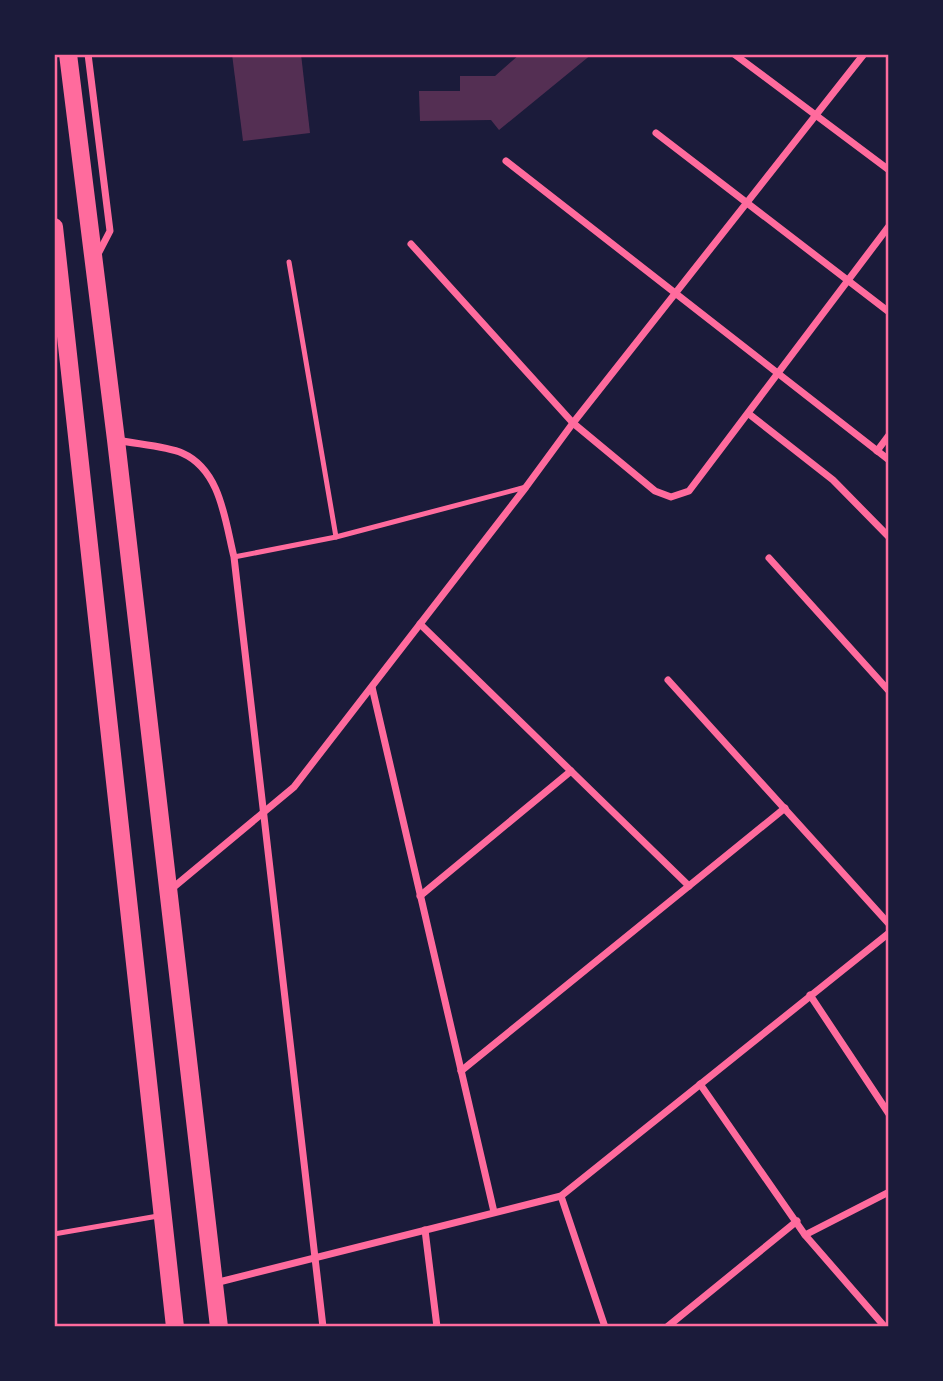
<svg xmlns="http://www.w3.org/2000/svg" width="943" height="1381" viewBox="0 0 943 1381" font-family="'Public Sans',sans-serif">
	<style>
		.building { fill: #542f53 }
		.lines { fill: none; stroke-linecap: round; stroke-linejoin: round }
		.service { stroke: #ff6b9d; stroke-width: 5 }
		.minor { stroke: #ff6b9d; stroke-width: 7 }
		.primary { stroke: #ff6b9d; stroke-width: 18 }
		.neatline { fill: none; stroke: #ff6b9d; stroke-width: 2.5 }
	</style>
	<rect width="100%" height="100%" fill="#1b1b3a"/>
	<g class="building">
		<polygon points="232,54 301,54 310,133 243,141"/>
		<polygon points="520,54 592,54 499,130 491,120 420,121 419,91 460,91 460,76 495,76"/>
	</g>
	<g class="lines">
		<g class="service">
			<polyline points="289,262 336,537"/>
			<polyline points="234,557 336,537 526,487"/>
			<polyline points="54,1234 158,1216"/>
			<polyline points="54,1323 56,1327"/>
		</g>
		<g class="minor">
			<polyline points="88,54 110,231 97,256"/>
			<polyline points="734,54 889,170"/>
			<polyline points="656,133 889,312"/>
			<polyline points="506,161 889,460"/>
			<polyline points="411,244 573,423 655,491 671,497 689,491 889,226"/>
			<polyline points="749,414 833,480 889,537"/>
			<path d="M117,440C135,444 166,446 182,453C221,470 225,521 234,557L323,1327"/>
			<polyline points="877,451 889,435"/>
			<polyline points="769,558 889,691"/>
			<polyline points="420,624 689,886"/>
			<polyline points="668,680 889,924"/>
			<polyline points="372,687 494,1212"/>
			<polyline points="169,891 294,787 526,487 573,423 864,54"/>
			<polyline points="420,896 571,771"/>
			<polyline points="810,995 889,1114"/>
			<polyline points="461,1071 785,808"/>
			<polyline points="700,1084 805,1235 885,1327"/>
			<polyline points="561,1196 605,1327"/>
			<polyline points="425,1230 437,1327"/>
			<polyline points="805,1235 889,1192"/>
			<polyline points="215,1283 561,1196 889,933"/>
			<polyline points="667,1327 797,1221"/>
		</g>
		<g class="primary">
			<polyline points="68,54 116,440 219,1327"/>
			<polyline points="54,227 175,1327"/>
		</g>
	</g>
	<rect width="943" height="1381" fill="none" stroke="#1b1b3a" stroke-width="112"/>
	<rect x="56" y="56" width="831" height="1269" class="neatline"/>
</svg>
